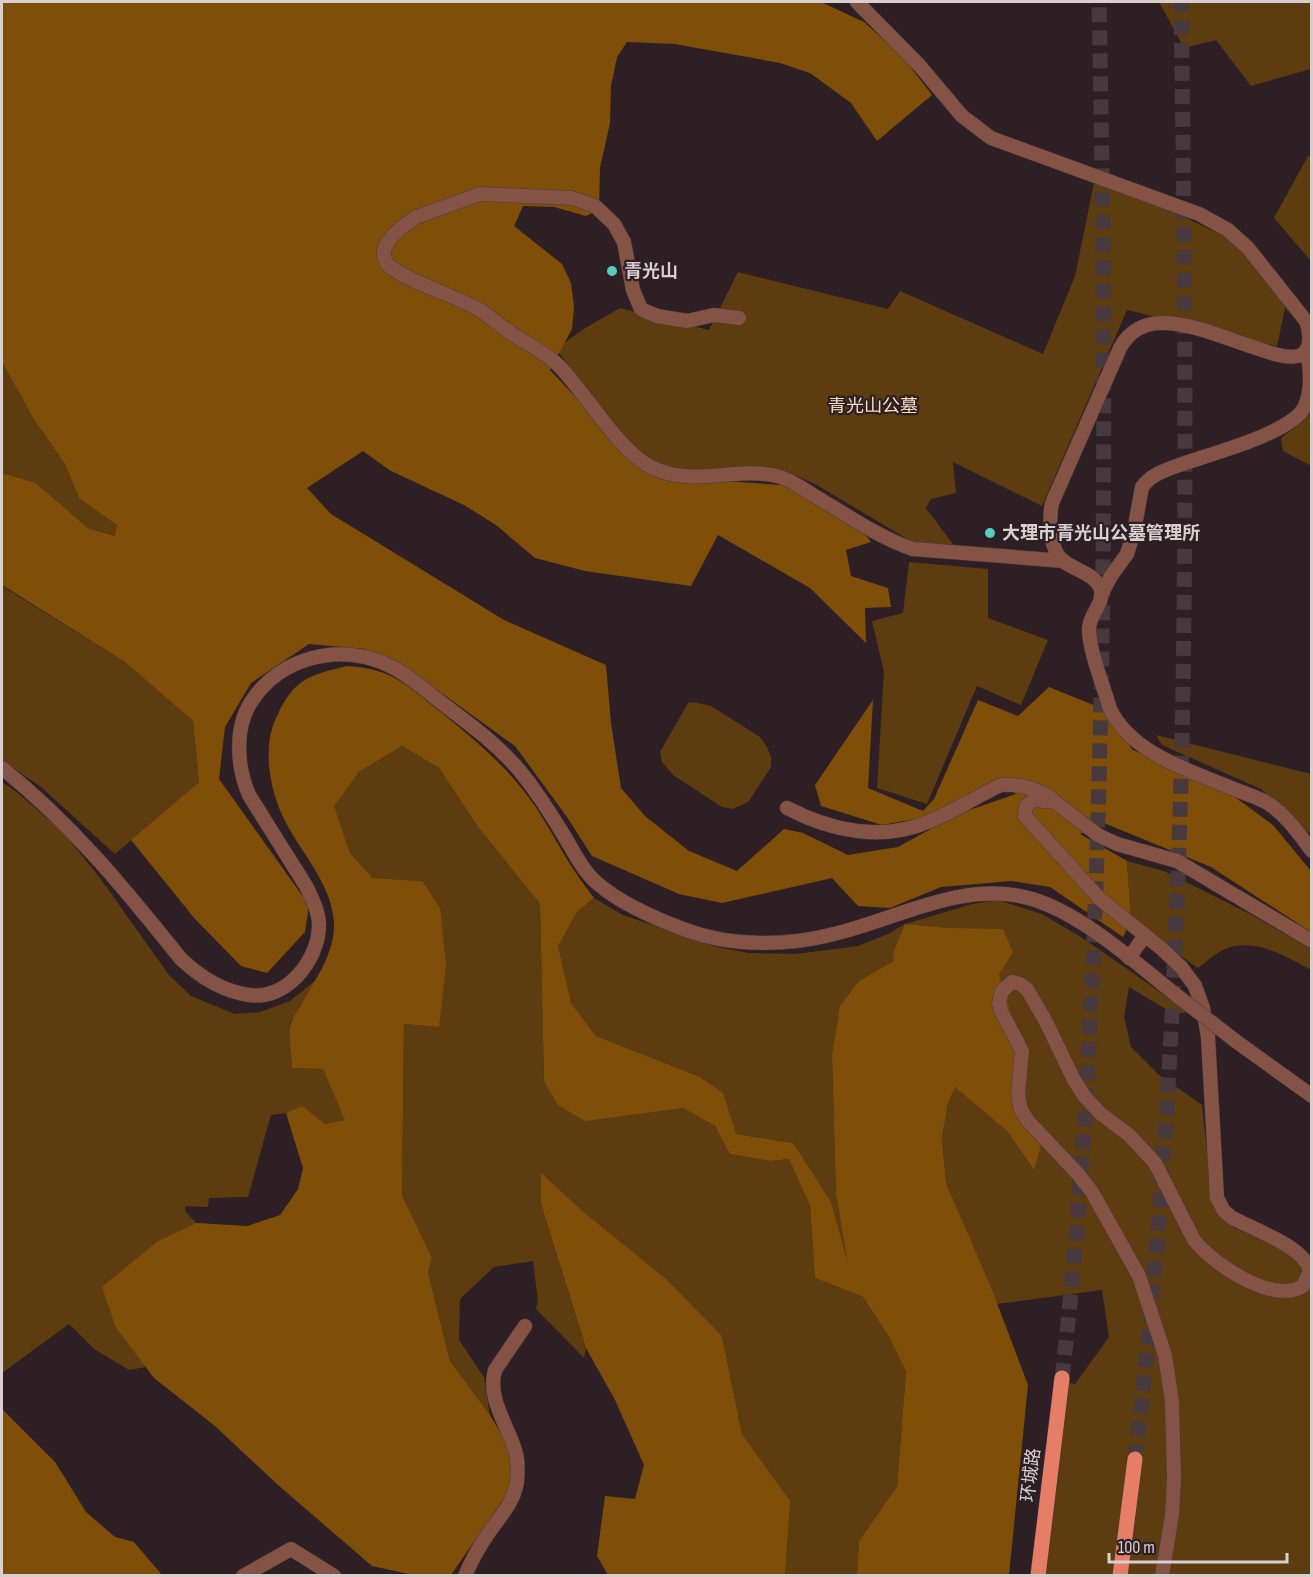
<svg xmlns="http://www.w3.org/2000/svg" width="1313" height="1577" viewBox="0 0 1313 1577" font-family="'Sofia Sans Condensed','Noto Sans SC',sans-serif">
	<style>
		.green { fill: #5d3c10 }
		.forest { fill: #7f4f0a }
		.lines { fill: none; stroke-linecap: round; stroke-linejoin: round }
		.primary-tunnel { stroke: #47393d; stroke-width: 15; stroke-dasharray: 15 8; stroke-linecap: butt }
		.minor-casing { stroke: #483b3f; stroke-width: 15 }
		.primary-casing { stroke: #483b3f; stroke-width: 16 }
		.minor { stroke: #855246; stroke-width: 14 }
		.primary { stroke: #e67d66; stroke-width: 15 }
		.minor-bridge-casing { stroke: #483b3f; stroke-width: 15; stroke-linecap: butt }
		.minor-bridge { stroke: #855246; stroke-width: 14 }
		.poi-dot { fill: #58cebf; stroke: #2d1f23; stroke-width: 2 }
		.labels { text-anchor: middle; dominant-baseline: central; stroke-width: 4.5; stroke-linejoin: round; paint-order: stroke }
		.poi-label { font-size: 18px; font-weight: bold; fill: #d8cfd1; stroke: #2d1f23; text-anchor: start }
		.park-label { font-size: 18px; fill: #faddbf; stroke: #2d1f23 }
		.street-label { font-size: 18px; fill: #d8cfd1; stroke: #2d1f23 }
	</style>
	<rect width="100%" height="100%" fill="#2d1f23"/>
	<g class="green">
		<polygon points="1159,2 1311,2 1311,69 1251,86 1216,40 1184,48"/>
		<polygon points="1308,156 1312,156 1311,261 1274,218"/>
		<polygon points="1094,183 1172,211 1236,242 1286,304 1277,346 1127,310 1042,506 953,462 956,493 931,499 926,508 955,547 914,543 815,484 790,473 710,478 660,466 628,445 556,349 582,330 620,308 709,330 738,272 888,309 900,291 1043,354 1075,276"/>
		<polygon points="2,362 33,418 65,464 79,497 118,525 116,536 88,528 36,483 2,473"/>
		<polygon points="1311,411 1311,466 1283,451 1281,438 1302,422"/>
		<polygon points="909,562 988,569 988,618 1048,640 1021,705 977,686 927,804 877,788 884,672 872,621 903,613"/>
		<polygon points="2,586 125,662 193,721 199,782 115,854 41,787 2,760"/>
		<polygon points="693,702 711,706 760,737 767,747 771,757 771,767 749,801 742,805 732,809 722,807 673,775 662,762 660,752 688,703"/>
		<polygon points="1156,735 1311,774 1311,835 1261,789 1162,745"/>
		<polygon points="402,746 439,768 478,827 540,904 544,1081 637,1113 683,1108 715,1126 730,1154 770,1161 789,1159 810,1206 815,1278 863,1297 889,1337 906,1371 897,1486 859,1541 857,1575 785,1575 789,1501 742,1434 722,1336 541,1174 541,1204 586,1348 584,1358 536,1309 538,1301 533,1261 494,1267 460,1299 459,1340 484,1377 490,1415 450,1361 428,1272 432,1258 402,1195 404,1024 439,1027 421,881 373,878 350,853 333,806 359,772"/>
		<polygon points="2,782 18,793 63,832 100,878 169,975 191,996 235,1014 260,1012 290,1001 317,979 290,1023 292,1068 323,1069 346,1120 325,1124 302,1107 286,1113 271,1115 248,1197 209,1198 208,1207 185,1206 185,1211 196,1223 158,1241 116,1328 146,1367 129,1370 94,1349 69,1324 2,1373"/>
		<path d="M1127,861L1164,871L1252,915L1311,949V970C1285,956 1252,935 1221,951C1213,955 1205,963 1198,968L1131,921Z"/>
		<polygon points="594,898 623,915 717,947 749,953 795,954 858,946 888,934 905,924 972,904 998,900 1042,914 1084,939 1189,1012 1174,1014 1129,987 1124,1017 1131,1047 1158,1074 1202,1105 1212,1199 1217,1212 1235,1228 1287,1251 1311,1270 1311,1575 1042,1575 1062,1381 1075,1384 1109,1337 1102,1290 997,1304 946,1183 942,1138 948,1103 955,1086 1007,1131 1033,1169 1015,1109 1017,1033 999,974 949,928 905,924 895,961 859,981 832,1056 836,1195 850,1274 793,1143 736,1134 698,1076 596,1036 571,1003 557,947 577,912"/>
	</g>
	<g class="forest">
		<polygon points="2,2 821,2 864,22 902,56 932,95 877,141 851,103 810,73 780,63 675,44 627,42 617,57 611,86 610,123 600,168 599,210 586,216 554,207 523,206 514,226 562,264 571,283 574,307 572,329 550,370 583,405 652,468 695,479 796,486 854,520 871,542 846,550 851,576 888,588 891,607 865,608 866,643 810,588 718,535 691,586 585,571 535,558 496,525 464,505 391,471 363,451 307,488 331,514 504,620 606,665 611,723 621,788 645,816 689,851 737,871 784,829 803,833 848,855 898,847 958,814 1016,794 999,781 927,817 882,825 821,806 815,785 873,700 868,788 923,811 934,799 978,700 1018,716 1049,687 1101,708 1133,750 1221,787 1273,825 1311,871 1311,932 1211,867 1104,823 1080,834 1127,861 1131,921 1123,937 1050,887 1012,881 941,887 890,908 858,906 832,878 722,903 679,894 592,856 567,817 515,746 422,679 364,649 309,644 251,683 225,727 219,779 309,905 305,932 267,973 241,966 195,919 131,840 199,782 193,721 125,662 2,585 2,473 36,483 88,528 115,536 117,525 79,498 65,464 33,418 2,362"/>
		<path d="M347,666C394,669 406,685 442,713C476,741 510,769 535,806C547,824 557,843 568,861C576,874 585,886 594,898L577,912L558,946L571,1003L596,1036L698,1076L723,1093L736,1134L793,1143L831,1202L848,1264L836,1195L832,1056L840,1006L859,981L894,961L893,954L905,924L949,928L1003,929L1013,952L999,974L1017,1033L1015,1109L1041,1145L1034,1170L1007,1131L955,1087L948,1103L942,1138L946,1183L992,1290L1028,1385L1009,1575H857L859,1541L897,1486L906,1371L889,1337L863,1297L815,1278L810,1206L789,1159L770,1161L730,1154L715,1126L683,1108L585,1121L558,1105L544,1081L540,904L478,827L439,768L402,746L359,772L334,806L350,853L373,878L422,881L440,908L446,965L439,1027L404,1024L402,1195L432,1258L428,1272L450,1361L490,1415L514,1456L509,1491L451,1575H413L372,1566L278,1485L215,1426L154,1378L116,1328L102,1287L158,1241L196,1223L247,1226L280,1215L298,1189L303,1168L286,1113L302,1106L325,1124L345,1120L323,1069L292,1068C292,1056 288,1033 291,1023C293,1016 299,1009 302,1003C316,979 335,952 334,923C332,887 307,860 290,830C278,810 271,788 269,765C268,747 269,732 277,716C294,679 309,675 347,666Z"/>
		<polygon points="541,1173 587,1215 666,1279 722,1336 742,1434 790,1501 785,1575 608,1575 597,1556 605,1496 635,1499 644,1465 615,1400 586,1348 541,1204"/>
		<polygon points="2,1409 55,1462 86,1512 115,1537 134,1542 162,1575 2,1575"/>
	</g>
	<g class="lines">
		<g class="primary-tunnel">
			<path d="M1062,1378C1086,1167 1095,955 1100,742C1106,495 1104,248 1099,2"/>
			<path d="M1135,1459C1164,1221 1176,981 1182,742C1187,495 1185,248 1181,2"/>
		</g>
		<defs>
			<g id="minor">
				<path d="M857,2L919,65L962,116L991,138L1199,214L1228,230L1248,248L1306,321C1310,331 1313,353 1298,356C1284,359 1266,351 1253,347C1226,338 1193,324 1165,323C1145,322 1129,331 1120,348L1052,503C1049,519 1049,548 1062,560C1073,570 1097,574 1101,590C1104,605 1089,614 1089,629C1089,651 1104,687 1110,709C1133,756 1195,772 1239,791C1249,795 1260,798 1269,804C1286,815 1300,835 1312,851"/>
				<path d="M739,318L714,315L687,321L657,316L641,309L633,290L624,242L614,224L595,206L572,198L480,194L416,217C404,225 376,244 386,262C394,277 461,298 478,309C490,316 500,326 511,333C528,345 546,352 560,367C587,395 618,450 651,467C693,488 735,466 777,476C790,479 802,488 813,495C844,513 879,538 913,549L1064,561"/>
				<path d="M1101,595L1111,576L1127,554L1134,531L1142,487C1152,473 1169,469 1185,463C1214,453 1290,433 1304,408C1313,390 1310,368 1307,349"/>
				<path d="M2,768C73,825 124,888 181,959C200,977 221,991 249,995C286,1001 319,960 319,925C319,912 312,898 306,886L249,795C237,767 234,729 251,702C280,657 340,642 388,665C410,675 428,693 447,707C472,726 498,745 519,770C536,790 549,811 563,834C573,850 582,870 597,883C621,904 656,919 686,930C732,947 788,946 834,934C898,919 964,879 1032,899C1083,914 1138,965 1180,998"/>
				<path d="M787,808C831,831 883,842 930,821C955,811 977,796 1001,785C1019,784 1037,788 1052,799"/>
				<polyline points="1129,958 1145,935"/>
				<polyline points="1237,1042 1312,1096"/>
				<polyline points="243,1576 291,1549 334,1576"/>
				<path d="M465,1576C472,1559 480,1545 490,1531C501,1515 514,1502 517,1482C518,1472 518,1459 515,1450C507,1424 487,1398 495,1370L525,1326"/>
				<path d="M1162,1576L1172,1515L1174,1479L1172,1402L1165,1355L1139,1276L1092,1192L1078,1174L1028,1121L1021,1110L1018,1094L1022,1051L1001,1011L999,1003L1002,991L1012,982L1020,984L1027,989L1045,1020L1074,1080L1085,1097L1101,1114L1129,1135L1155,1163L1194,1240C1213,1264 1273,1305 1303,1286L1310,1271C1305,1246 1251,1229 1231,1217L1224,1211L1217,1198L1208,1037L1203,1008L1195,986L1181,967L1162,949L1100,899L1025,816L1026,806L1034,800L1055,802L1098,835L1117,844L1177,861L1312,941"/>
			</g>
			<g id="primary">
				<polyline points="1038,1576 1062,1378"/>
				<polyline points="1120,1576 1135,1459"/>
			</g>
		</defs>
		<use href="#minor" class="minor-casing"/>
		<use href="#primary" class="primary-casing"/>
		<use href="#minor" class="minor"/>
		<use href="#primary" class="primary"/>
		<defs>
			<polyline id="minor-bridge" points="1180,998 1237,1042"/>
		</defs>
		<use href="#minor-bridge" class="minor-bridge-casing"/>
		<use href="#minor-bridge" class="minor-bridge"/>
	</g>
	<g class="poi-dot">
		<circle cx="612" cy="271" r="6"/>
		<circle cx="990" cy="533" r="6"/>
	</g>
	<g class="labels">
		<g class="poi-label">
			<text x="624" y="271">青光山</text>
			<text x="1002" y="533">大理市青光山公墓管理所</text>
		</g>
		<g class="park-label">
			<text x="873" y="406">青光山公墓</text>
		</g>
		<g class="street-label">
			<text transform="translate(1031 1475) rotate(-83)">环城路</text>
		</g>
	</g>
	<rect width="1313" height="1577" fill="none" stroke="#d8cfd1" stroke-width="6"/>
	<path d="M1109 1553v9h178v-9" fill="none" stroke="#d8cfd1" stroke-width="3"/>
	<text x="1118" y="1553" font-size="18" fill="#d8cfd1" stroke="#2d1f23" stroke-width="4.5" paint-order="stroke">100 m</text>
</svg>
